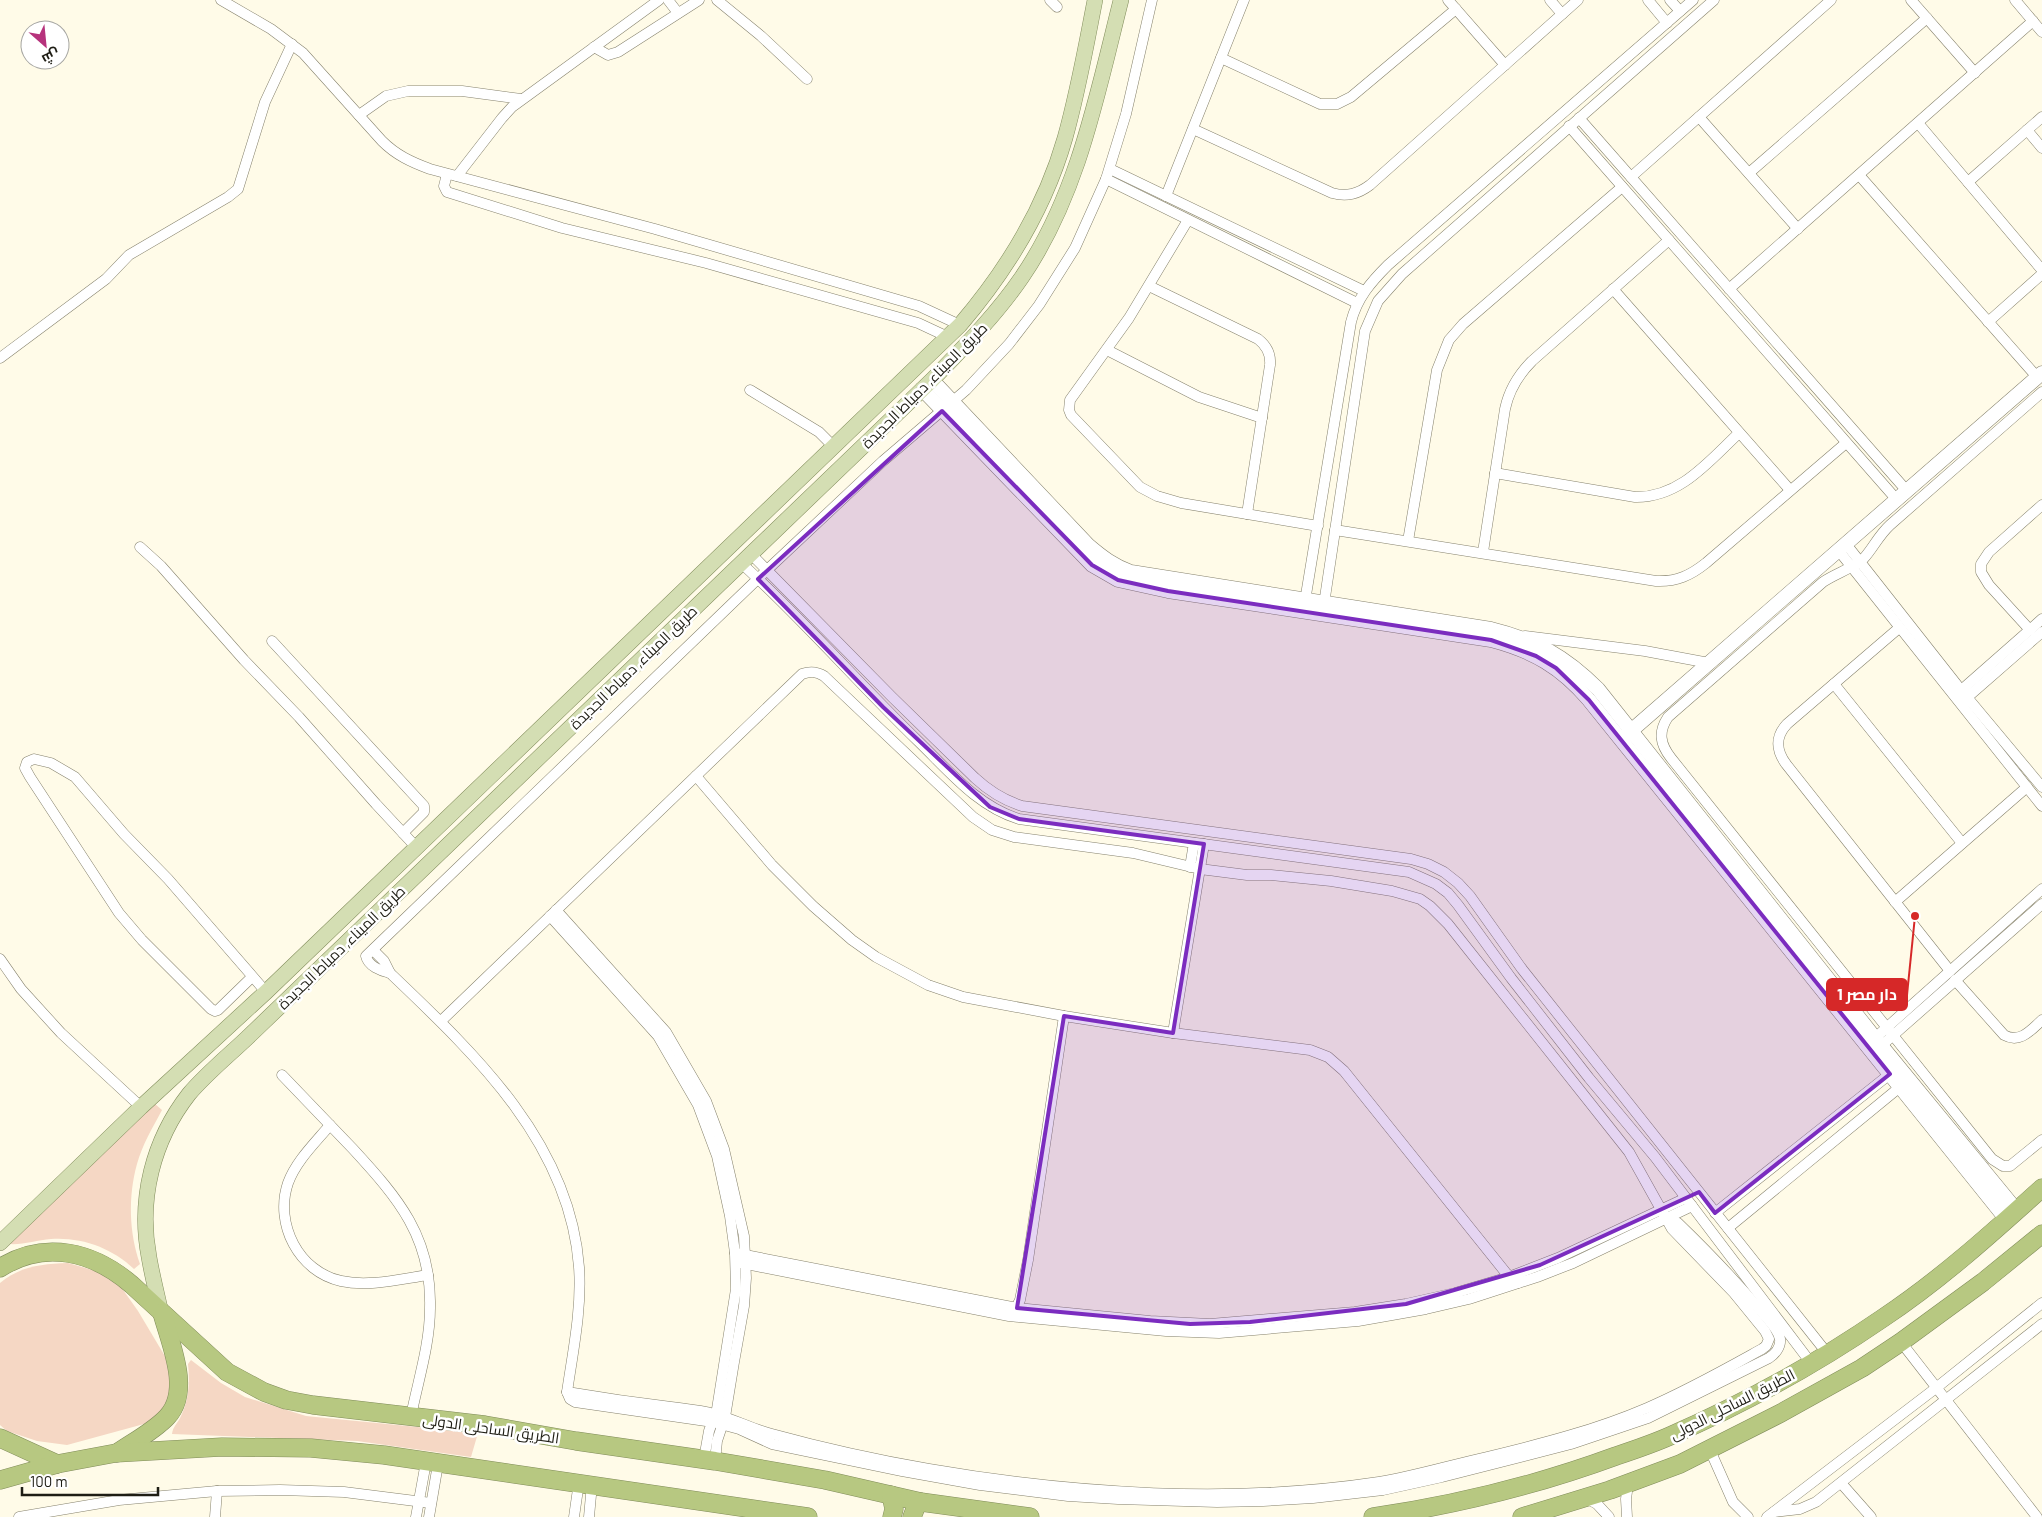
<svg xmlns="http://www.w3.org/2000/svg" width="2042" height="1517" viewBox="0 0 2042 1517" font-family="Barlow,Cairo,sans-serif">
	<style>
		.green { fill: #f5d7c4 }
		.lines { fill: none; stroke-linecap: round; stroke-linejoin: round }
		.street-casing { stroke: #86826d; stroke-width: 11 }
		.secondary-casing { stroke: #86826d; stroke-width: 15 }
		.primary-casing { stroke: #818c5b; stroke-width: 16 }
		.highway-casing { stroke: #818c5b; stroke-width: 19 }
		.street { stroke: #fff; stroke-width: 10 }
		.secondary { stroke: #fff; stroke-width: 14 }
		.primary { stroke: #d4deb3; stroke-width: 15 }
		.highway { stroke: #b7c881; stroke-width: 18 }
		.marked { fill: #7b2cbf; fill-opacity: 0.2; stroke: #7b2cbf; stroke-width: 4; stroke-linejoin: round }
		.labels { text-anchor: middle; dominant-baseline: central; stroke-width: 5; stroke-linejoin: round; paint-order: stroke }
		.street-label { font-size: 15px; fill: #1e1d14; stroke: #fff }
		.leader { fill: none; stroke: #d62828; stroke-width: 2 }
		.callout-dot { fill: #d62828; stroke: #fff; stroke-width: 2 }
		.callout { fill: #d62828; stroke: #d62828; stroke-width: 2 }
		.callout-label { font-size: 16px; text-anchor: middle; font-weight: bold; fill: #fff }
	</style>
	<rect width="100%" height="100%" fill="#fffbe8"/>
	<g class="green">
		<path d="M155,1104L162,1110C153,1127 142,1145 137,1164C128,1196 129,1233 140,1264L134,1269C112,1248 82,1237 51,1239C37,1240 23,1245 9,1244Z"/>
		<path d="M68,1263L96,1271L121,1287L138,1311L172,1368L175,1397L155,1421L67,1445L37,1441L7,1431L0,1425V1283C21,1266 41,1264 68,1263Z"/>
		<path d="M191,1360L221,1383L245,1397L306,1416L478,1433L471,1457L357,1441L172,1434C173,1426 178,1423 181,1416C189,1399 190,1382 188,1364Z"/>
	</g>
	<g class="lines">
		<defs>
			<g id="street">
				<path d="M221,0L271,29L303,53L382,141C396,155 411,162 430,169L655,229L919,306L960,325"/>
				<polyline points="668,0 678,13"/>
				<polyline points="717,0 761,36 807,79"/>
				<polyline points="1050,0 1057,7"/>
				<polyline points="1448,0 1505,65"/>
				<polyline points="1550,0 1562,14"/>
				<polyline points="1648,0 1667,23"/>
				<polyline points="1670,0 1680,11"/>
				<polyline points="1911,0 1975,73"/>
				<polyline points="2015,0 2042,32"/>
				<polyline points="594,47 608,55 618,52 699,0"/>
				<polyline points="1221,58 1320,104 1337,104 1351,97 1456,9"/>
				<polyline points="359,115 386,96 408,91 462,91 521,99"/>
				<polyline points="1699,117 1798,229"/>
				<polyline points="1579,118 1907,491"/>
				<polyline points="1918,123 2042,270"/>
				<polyline points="1569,126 1897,500"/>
				<path d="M1193,129L1332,193C1347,197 1358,194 1370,185L1578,0"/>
				<polyline points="2027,130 2042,148"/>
				<polyline points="1110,169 1364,291"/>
				<polyline points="1749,173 1927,18"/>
				<polyline points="447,174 444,186 447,192 562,228 706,263 918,323 948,337"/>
				<polyline points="1859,175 2037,377"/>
				<polyline points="457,176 502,118 512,107 659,0"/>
				<polyline points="1631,177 1831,0"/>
				<polyline points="1106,179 1357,303"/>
				<polyline points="1968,182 2042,117"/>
				<polyline points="1166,196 1244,0"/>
				<polyline points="1188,220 1129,318 1070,400 1069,410 1071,415 1140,487 1157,496 1181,503 1318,526"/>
				<path d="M1149,286L1258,339C1267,346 1271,354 1270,365L1247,514"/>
				<polyline points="1613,289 1790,490"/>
				<polyline points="1729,289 2033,21"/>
				<polyline points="1988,322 2042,274"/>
				<polyline points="1107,350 1199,397 1262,418"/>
				<polyline points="0,358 106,279 129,255 228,197 238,189 265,102 292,44"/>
				<polyline points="750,390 819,432 833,446"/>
				<path d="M2042,392L1890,525C1879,535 1873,548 1864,558C1852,569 1836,573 1823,582L1668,717C1658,732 1660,744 1671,758L1992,1159L2003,1166H2010L2042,1140"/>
				<path d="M1495,473L1635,497C1680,498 1709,461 1739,433"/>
				<path d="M1335,530L1656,581C1677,582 1691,575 1706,563L1846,443"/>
				<polyline points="1408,541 1437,370 1449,340 1463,324 1622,187"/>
				<polyline points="1846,544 1961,690 2042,787"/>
				<polyline points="140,547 161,566 244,660 299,717 376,804 416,847"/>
				<polyline points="1839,551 2042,806"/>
				<path d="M1483,552L1505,409C1509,390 1518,375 1532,361L1669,240"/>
				<path d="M751,554L892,697L975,778C989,791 1003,800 1022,806L1411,859L1428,864L1444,872L1458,883L1470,896L1522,969L1827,1353"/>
				<path d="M741,563C803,619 858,683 918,741C949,771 977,806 1019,819L1409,872L1436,884L1448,893L1458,905L1511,978L1589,1078L1655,1157L1811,1363"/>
				<path d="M1305,601L1351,322C1357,298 1371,282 1388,265L1693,0"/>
				<polyline points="1324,604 1365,331 1378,301 1402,274 1714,0"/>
				<path d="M1899,628L1787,724C1775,737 1776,750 1786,764L1950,971"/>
				<polyline points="2030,630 1989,585 1981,572 1981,564 1989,552 2042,505"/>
				<polyline points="1525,636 1645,651 1709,663"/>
				<polyline points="272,641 424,806 424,812 403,833"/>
				<polyline points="1834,684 1962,843"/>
				<polyline points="1958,693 2042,619"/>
				<polyline points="1963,701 2042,632"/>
				<polyline points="696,776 772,865 813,906 852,940 876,957 928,985 963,997 1064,1016 1173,1033 1310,1050 1328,1057 1344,1071 1506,1273 1518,1283"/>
				<polyline points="1190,867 1194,843"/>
				<polyline points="1895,902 2027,787"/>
				<polyline points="556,910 666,1032 706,1101 724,1149 744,1236 746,1278 744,1306 734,1362 725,1417 717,1441 715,1461"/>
				<polyline points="550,916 658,1036 698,1105 717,1156 730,1216 735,1253 736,1289 717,1409 709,1431 704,1459"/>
				<path d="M373,950L384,961L390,973C475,1054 570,1143 579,1267C582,1308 573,1351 567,1392L570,1399L575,1402L713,1422L739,1429L772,1444L902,1471L980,1485L1068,1496L1118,1499L1217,1502L1263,1501L1313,1498L1383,1490L1442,1477L1571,1444L1648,1418L1769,1358C1775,1354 1781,1347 1780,1339C1778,1328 1766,1318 1760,1310C1734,1279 1707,1251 1678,1223L1668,1218"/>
				<polyline points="0,959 21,989 61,1033 141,1107"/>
				<path d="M390,973C381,971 368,966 366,956L767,570L883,461L966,390L1009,344L1039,305L1075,248L1106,179L1126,114L1152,0"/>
				<polyline points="252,977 218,1010 215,1011 211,1009 142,940 119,913 30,777 25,768 27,762 34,759 51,763 75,777 124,834 168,879 266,992"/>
				<path d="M1955,980L2004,1035C2020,1044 2031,1030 2042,1020"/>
				<path d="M441,1021L802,674C810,671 816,671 824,676L973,817L992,830L1014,837L1133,853L1200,869L1247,875H1271L1331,881L1392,891L1420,899L1430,906L1448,924L1629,1152L1672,1229L1734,1293L1765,1331L1769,1339L1766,1346L1762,1349C1724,1370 1687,1391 1647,1408C1596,1430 1541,1444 1487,1457C1451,1465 1415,1476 1379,1482C1233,1504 1074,1494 929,1469C878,1460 823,1448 772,1434C752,1429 734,1419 714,1414C700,1410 686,1409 671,1407C637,1403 602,1398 567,1392"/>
				<polyline points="1173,1033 1204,844"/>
				<polyline points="1875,1038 2042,889"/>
				<polyline points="1881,1046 2042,904"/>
				<path d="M282,1075C306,1100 329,1124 353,1149C398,1198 432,1237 430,1308C430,1344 418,1381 411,1416"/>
				<path d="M330,1125C315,1143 296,1161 288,1183C274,1224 299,1272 341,1281C369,1287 400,1279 428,1275"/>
				<polyline points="1715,1213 1890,1074"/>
				<polyline points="1728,1228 1900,1087"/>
				<polyline points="735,1253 1017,1308 1150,1321 1210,1324 1355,1312 1406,1304 1455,1293 1509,1277 1558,1258 1686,1198"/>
				<polyline points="736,1262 1009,1316 1166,1331 1219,1333 1358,1321 1426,1309 1469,1299 1537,1277 1573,1263 1692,1206"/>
				<polyline points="1014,1312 1020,1300 1028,1260 1064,1016"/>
				<polyline points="1901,1342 2037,1517"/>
				<polyline points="1710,1450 1733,1502 1748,1517"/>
				<polyline points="1841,1483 1871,1517"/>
				<polyline points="1586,1498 1597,1504 1609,1517"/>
				<polyline points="1774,1512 1800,1509 1816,1502 2042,1324"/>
				<polyline points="19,1517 119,1500 217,1491 280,1490 344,1492 431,1503"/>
				<polyline points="215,1517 217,1491"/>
				<polyline points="416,1517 426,1462"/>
				<polyline points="429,1517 438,1464"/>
				<polyline points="574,1517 579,1482"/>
				<polyline points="589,1517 592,1484"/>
				<polyline points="1627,1517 1626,1499 1628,1484"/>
				<polyline points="1767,1517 1936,1388 2042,1303"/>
			</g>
			<g id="secondary">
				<path d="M932,380L1088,545C1102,557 1114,566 1131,572L1491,629C1536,640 1565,656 1598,689L1875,1038L2017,1211"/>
				<path d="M922,389L1092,565L1118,580L1168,591L1491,640C1533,651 1561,667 1589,700L2007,1220"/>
				<polyline points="1624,737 2042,373"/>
			</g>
			<g id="primary">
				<path d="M0,1243L141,1107L266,992L960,325C1007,270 1045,208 1065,138C1078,92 1086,46 1095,0"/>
				<path d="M161,1313C157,1294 152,1275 149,1257C138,1199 153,1140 189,1094C206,1074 228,1056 247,1038L932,380C964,347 996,315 1022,277C1078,195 1097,95 1121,0"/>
			</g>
			<g id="highway">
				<path d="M0,1268C45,1239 94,1252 132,1285L227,1372L264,1392L286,1400L313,1405L485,1425L576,1441L715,1461L825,1480L921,1502L1030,1517"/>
				<polyline points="0,1438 57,1464"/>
				<path d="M117,1453C133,1442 154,1431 167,1417C192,1391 170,1343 162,1313"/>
				<polyline points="0,1480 57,1464 116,1453 222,1447 311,1448 384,1455 808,1517"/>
				<polyline points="891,1495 894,1509 892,1517"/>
				<polyline points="912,1517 916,1507 921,1502"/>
				<path d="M1373,1517C1456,1505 1537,1485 1616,1456C1634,1450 1652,1444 1670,1436C1743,1404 1816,1364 1883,1318C1940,1280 1991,1234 2042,1188"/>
				<polyline points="1522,1517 1610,1490 1680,1464 1781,1413 1862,1368 1901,1342 1983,1282 2042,1234"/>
			</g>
		</defs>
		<use href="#street" class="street-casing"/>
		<use href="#secondary" class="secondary-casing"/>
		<use href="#primary" class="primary-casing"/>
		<use href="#highway" class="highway-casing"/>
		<use href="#street" class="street"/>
		<use href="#secondary" class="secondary"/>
		<use href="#primary" class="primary"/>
		<use href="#highway" class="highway"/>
	</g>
	<path class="marked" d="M942,411L1092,565L1118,580L1168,591L1491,640L1536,656L1556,668L1589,700L1890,1074L1715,1213L1699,1192L1540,1265L1406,1304L1250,1322L1190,1324L1017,1308L1064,1016L1173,1033L1204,844L1019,819L990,807L883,707L758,579Z"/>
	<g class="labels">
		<g class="street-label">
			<text transform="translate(924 385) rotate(-45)">طريق الميناء, دمياط الجديدة</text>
			<text transform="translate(633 667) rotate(-44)">طريق الميناء, دمياط الجديدة</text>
			<text transform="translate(341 947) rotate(-44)">طريق الميناء, دمياط الجديدة</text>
			<text transform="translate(1732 1404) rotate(-27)">الطريق الساحلى الدولى</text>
			<text transform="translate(491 1428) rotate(8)">الطريق الساحلى الدولى</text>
		</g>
	</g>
	<path class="leader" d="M1915 916L1907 995"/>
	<circle class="callout-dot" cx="1915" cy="916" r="5"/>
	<rect class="callout" x="1827" y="979" width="80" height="31" rx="5"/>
	<g class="callout-label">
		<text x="1867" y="1000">دار مصر 1</text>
	</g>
	<g transform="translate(45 45) rotate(153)"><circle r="24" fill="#ffffff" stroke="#a5a5a1"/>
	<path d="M0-4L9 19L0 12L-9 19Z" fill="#b6337c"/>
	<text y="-8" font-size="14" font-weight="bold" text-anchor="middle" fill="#1e1d14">ش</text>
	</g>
	<path d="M22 1487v8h136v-8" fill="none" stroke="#1e1d14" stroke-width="2.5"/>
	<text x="30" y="1487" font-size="15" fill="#1e1d14" stroke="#ffffff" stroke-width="4" paint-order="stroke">100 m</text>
</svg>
